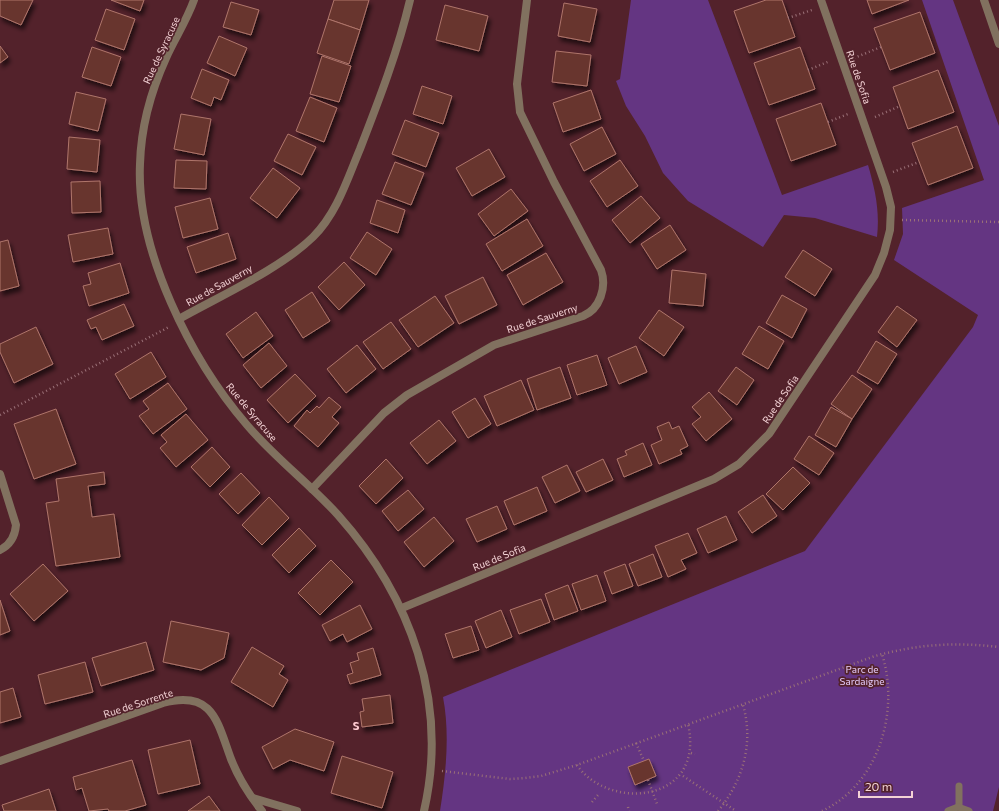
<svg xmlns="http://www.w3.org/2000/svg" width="999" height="811" viewBox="0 0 999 811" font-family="Commissioner,sans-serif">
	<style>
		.green { fill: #643582 }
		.building { fill: #68352d; stroke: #af756b; filter: url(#shadow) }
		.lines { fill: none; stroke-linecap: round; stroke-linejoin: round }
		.path { stroke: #9a7077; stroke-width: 2.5; stroke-dasharray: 1 3; stroke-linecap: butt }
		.service { stroke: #81715f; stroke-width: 7 }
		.minor { stroke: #81715f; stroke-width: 8 }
		.tertiary { stroke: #81715f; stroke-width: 8 }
		.labels { text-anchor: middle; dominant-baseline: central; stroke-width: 3.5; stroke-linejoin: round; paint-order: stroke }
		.street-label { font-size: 10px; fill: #f3d2d5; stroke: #53222b }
		.park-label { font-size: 10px; fill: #e3c9f8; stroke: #53222b }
		.neighbourhood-label { font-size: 11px; font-weight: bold; fill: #fecad0; stroke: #53222b }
	</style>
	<defs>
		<filter id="shadow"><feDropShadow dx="2.5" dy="4.5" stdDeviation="2" flood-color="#0009"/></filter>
	</defs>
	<rect width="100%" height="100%" fill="#53222b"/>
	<g class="green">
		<path d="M631,0H708L782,195L868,165C875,189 880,211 877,237L815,218L784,215L763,247L688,201L663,173L645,136L626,106L616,81L620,79Z"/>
		<path d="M922,0H953L999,126V787L993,811H440C446,773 450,734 443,697L805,551L973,327L978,315L894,260L903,234L902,208L984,180Z"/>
	</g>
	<g class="building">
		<polygon points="0,0 33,0 21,25 0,16"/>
		<polygon points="111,0 144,0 140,11"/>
		<polygon points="334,0 369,0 360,30 328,19"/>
		<polygon points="766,0 782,0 795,37 749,53 734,11"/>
		<polygon points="867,0 909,0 872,14"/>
		<polygon points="231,2 259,10 251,35 223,27"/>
		<polygon points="564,3 597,9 590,42 558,36"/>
		<polygon points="445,5 488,16 479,51 436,40"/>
		<polygon points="106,9 135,19 124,50 95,40"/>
		<polygon points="920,12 935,53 890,70 874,28"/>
		<polygon points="328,19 360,30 349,64 317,53"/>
		<polygon points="219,36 247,48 235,76 207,63"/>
		<polygon points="0,46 8,57 0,63"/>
		<polygon points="92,47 121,57 111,86 82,77"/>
		<polygon points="800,47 815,89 769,105 754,63"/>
		<polygon points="556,51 591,55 587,86 552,82"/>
		<polygon points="322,56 351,66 339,102 310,94"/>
		<polygon points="202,69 229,80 221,100 214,97 211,106 191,98"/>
		<polygon points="938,70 954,112 908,129 893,87"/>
		<polygon points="422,86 452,96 443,124 413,114"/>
		<polygon points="591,90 601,119 563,132 553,103"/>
		<polygon points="76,92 106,99 98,131 69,124"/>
		<polygon points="310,97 337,108 324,142 296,131"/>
		<polygon points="821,103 836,145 791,161 776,119"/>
		<polygon points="181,114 211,119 204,155 174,149"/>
		<polygon points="405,120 439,133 426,167 392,154"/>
		<polygon points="957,126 973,168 928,185 912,143"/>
		<polygon points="602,127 616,154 584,171 570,144"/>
		<polygon points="288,134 316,147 302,175 274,161"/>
		<polygon points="69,137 100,140 97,172 67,169"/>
		<polygon points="489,149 505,177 472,196 456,168"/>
		<polygon points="176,160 207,161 206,189 174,188"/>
		<polygon points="620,160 638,186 607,207 590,181"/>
		<polygon points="395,162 424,173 411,205 382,194"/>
		<polygon points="273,168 300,188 277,218 250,198"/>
		<polygon points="100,181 101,212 72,213 71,182"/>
		<polygon points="511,189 528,211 494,236 478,214"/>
		<polygon points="641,196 660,218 630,243 612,220"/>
		<polygon points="210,198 218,229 183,238 175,207"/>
		<polygon points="377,200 405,210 398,233 370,223"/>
		<polygon points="527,219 543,246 502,271 486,244"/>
		<polygon points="670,225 686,250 657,269 641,244"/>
		<polygon points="108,228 113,254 73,262 68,235"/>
		<polygon points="367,232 392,249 376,275 350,258"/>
		<polygon points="228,233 236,259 196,273 187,247"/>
		<polygon points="8,240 19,286 0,291 0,242"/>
		<polygon points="803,250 832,269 815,296 785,277"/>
		<polygon points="546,253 563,282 523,305 507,275"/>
		<polygon points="344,262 365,285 339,310 318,287"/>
		<polygon points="120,263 129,293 89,306 83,286 91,284 88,273"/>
		<polygon points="672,270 706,274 703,306 669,303"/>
		<polygon points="483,277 497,305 459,324 445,296"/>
		<polygon points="312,292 330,321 303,338 285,310"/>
		<polygon points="782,295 807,309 792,338 766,323"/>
		<polygon points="435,296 454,323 418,347 399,320"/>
		<polygon points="124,304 134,326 102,340 96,327 91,329 87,320"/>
		<polygon points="897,306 917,320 897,347 878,332"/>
		<polygon points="659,310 684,327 664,356 639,338"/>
		<polygon points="256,312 273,336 243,358 226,334"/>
		<polygon points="391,322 411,349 383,369 363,342"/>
		<polygon points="759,326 784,341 768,369 742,354"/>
		<polygon points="36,327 53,364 14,383 0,352 0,344"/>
		<polygon points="876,341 897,354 878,384 857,372"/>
		<polygon points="269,343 287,366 261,388 243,365"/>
		<polygon points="357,345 376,369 346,393 327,369"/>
		<polygon points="636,346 647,372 619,384 608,358"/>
		<polygon points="151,352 166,377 130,399 115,374"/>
		<polygon points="597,355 607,385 577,395 567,365"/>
		<polygon points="560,367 571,398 537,410 527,379"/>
		<polygon points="736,367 754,380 737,405 718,391"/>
		<polygon points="295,374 316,396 288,423 267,400"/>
		<polygon points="852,375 872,389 852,419 831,404"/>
		<polygon points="521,380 534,410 497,426 484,396"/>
		<polygon points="168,383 187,409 153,434 139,416 149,409 143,401"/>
		<polygon points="709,392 732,419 706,441 692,424 701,417 692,407"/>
		<polygon points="329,397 341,407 332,417 339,423 318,447 294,426 307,410 310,413 317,406 319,408"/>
		<polygon points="475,398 491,424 468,438 452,412"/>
		<polygon points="831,407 852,419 836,447 815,435"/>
		<polygon points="56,409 76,464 34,479 14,424"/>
		<polygon points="186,414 208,440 176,467 160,448 167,442 161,435"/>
		<polygon points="439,420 456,441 427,464 410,443"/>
		<polygon points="669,422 672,429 679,426 688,446 680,450 682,454 659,464 651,445 662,440 657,427"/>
		<polygon points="809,436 834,453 819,475 794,459"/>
		<polygon points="643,443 652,465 624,477 617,459 627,455 625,451"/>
		<polygon points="212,447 230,467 210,487 191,467"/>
		<polygon points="386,459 403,478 376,504 359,486"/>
		<polygon points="603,459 613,480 586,492 576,472"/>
		<polygon points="567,465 580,491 555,503 542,477"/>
		<polygon points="793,467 810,483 783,510 766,494"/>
		<polygon points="104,472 105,484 88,486 92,517 114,514 120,557 56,566 46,503 59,501 56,479"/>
		<polygon points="241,473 260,493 238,514 219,494"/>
		<polygon points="537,487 547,511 514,525 504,501"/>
		<polygon points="408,490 424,509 398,531 382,511"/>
		<polygon points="763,495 777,516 752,533 738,512"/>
		<polygon points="269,497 289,518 262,545 242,525"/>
		<polygon points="497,506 507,529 477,542 466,519"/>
		<polygon points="726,516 737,540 708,553 697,529"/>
		<polygon points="434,517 454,541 424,567 404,542"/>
		<polygon points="299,528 316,546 289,573 272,555"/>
		<polygon points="688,533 697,553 681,560 686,569 668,577 655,546"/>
		<polygon points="653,554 662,577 638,586 629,564"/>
		<polygon points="331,560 353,582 320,615 298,593"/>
		<polygon points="43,564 68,591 34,621 10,594"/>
		<polygon points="625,564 633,586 612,594 604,572"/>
		<polygon points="597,575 606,601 581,610 572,584"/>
		<polygon points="568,585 578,611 554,620 545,594"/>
		<polygon points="541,599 550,622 519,634 510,610"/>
		<polygon points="0,600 10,631 0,635"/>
		<polygon points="360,605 372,629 347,642 343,634 330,641 322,625"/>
		<polygon points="501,610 512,637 486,648 475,621"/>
		<polygon points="171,621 229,633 224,658 201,670 163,662"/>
		<polygon points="471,626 479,650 453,658 445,634"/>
		<polygon points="146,642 154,670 101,686 92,658"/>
		<polygon points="252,647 284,666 279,674 288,680 273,707 231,682"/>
		<polygon points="373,648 381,675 350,684 347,675 353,673 350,663 359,660 357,653"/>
		<polygon points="85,662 93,692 45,704 38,675"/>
		<polygon points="13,688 21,717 0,723 0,692"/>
		<polygon points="390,695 393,723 362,727 360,712 364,711 362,699"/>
		<polygon points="295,729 334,742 324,771 290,760 273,769 262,747"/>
		<polygon points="190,740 200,784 158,794 148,750"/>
		<polygon points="342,756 393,772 382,808 331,793"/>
		<polygon points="649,759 656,776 635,785 628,767"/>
		<polygon points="132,760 146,805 125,811 109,811 108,809 89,811 82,788 76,790 73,777"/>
		<polygon points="49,789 56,811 4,811 2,805"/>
		<polygon points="209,796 220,811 188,811"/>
	</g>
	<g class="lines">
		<g class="path">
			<polyline points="788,18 812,10"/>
			<polyline points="854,58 881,47"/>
			<polyline points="808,70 830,61"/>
			<polyline points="875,117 900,106"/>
			<polyline points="828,122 848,114"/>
			<polyline points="893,172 919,162"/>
			<polyline points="902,220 999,222"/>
			<polyline points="0,415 169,327"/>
			<polyline points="636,743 644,761"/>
			<polyline points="691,753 695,754"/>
			<path d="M577,765C608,811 706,804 688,724"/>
			<path d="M442,771L510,779L525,778L541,776L577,765L875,656C919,644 954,642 999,647"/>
			<polyline points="683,776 736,811"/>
			<polyline points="648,780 657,804"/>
			<polyline points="592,802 598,795"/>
			<polyline points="628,807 629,811"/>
			<path d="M718,811C743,781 754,743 743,705"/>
			<path d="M822,811C879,784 900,711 882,654"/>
		</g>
		<g class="service">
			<polyline points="959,786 959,807"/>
			<polyline points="948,811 958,807 969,811"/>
		</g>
		<g class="minor">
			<path d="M194,0C187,20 175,38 166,58C151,91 141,127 140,164C136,251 191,360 247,425C275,458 310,484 338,515C411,597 449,702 424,811"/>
			<path d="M179,319C220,296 280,269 313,237C337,213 347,180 360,149C379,100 398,51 410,0"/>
			<path d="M0,474L16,525C15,537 10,545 0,550"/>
			<path d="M312,489L384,413L407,395L494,345L583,316C600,309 607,287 601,270L554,182L520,112L517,84L527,0"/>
			<polyline points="402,608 714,479 739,464 769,434 875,275 884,253 890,230 891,207 886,187 821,0"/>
			<path d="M0,761L163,703C213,690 217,721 231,759C238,777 250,796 262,811"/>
			<polyline points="253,798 297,811"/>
		</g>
		<polyline class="tertiary" points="984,0 999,44"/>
	</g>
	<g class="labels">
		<g class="street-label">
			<text transform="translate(161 50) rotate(-65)">Rue de Syracuse</text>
			<text transform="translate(859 77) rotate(71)">Rue de Sofia</text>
			<text transform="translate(219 285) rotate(-29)">Rue de Sauverny</text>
			<text transform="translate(542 318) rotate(-18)">Rue de Sauverny</text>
			<text transform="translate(780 399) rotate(-56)">Rue de Sofia</text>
			<text transform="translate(252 412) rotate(50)">Rue de Syracuse</text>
			<text transform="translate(499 557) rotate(-22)">Rue de Sofia</text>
			<text transform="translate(138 703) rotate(-18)">Rue de Sorrente</text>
		</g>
		<g class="park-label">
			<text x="862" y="669">Parc de<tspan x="862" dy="12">Sardaigne</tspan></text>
		</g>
		<g class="neighbourhood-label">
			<text x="356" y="725">S</text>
		</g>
	</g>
	<path d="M859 791v6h53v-6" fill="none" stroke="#f3d2d5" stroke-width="2"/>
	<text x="865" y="791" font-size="12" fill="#f3d2d5" stroke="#53222b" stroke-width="3" paint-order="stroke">20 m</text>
</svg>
